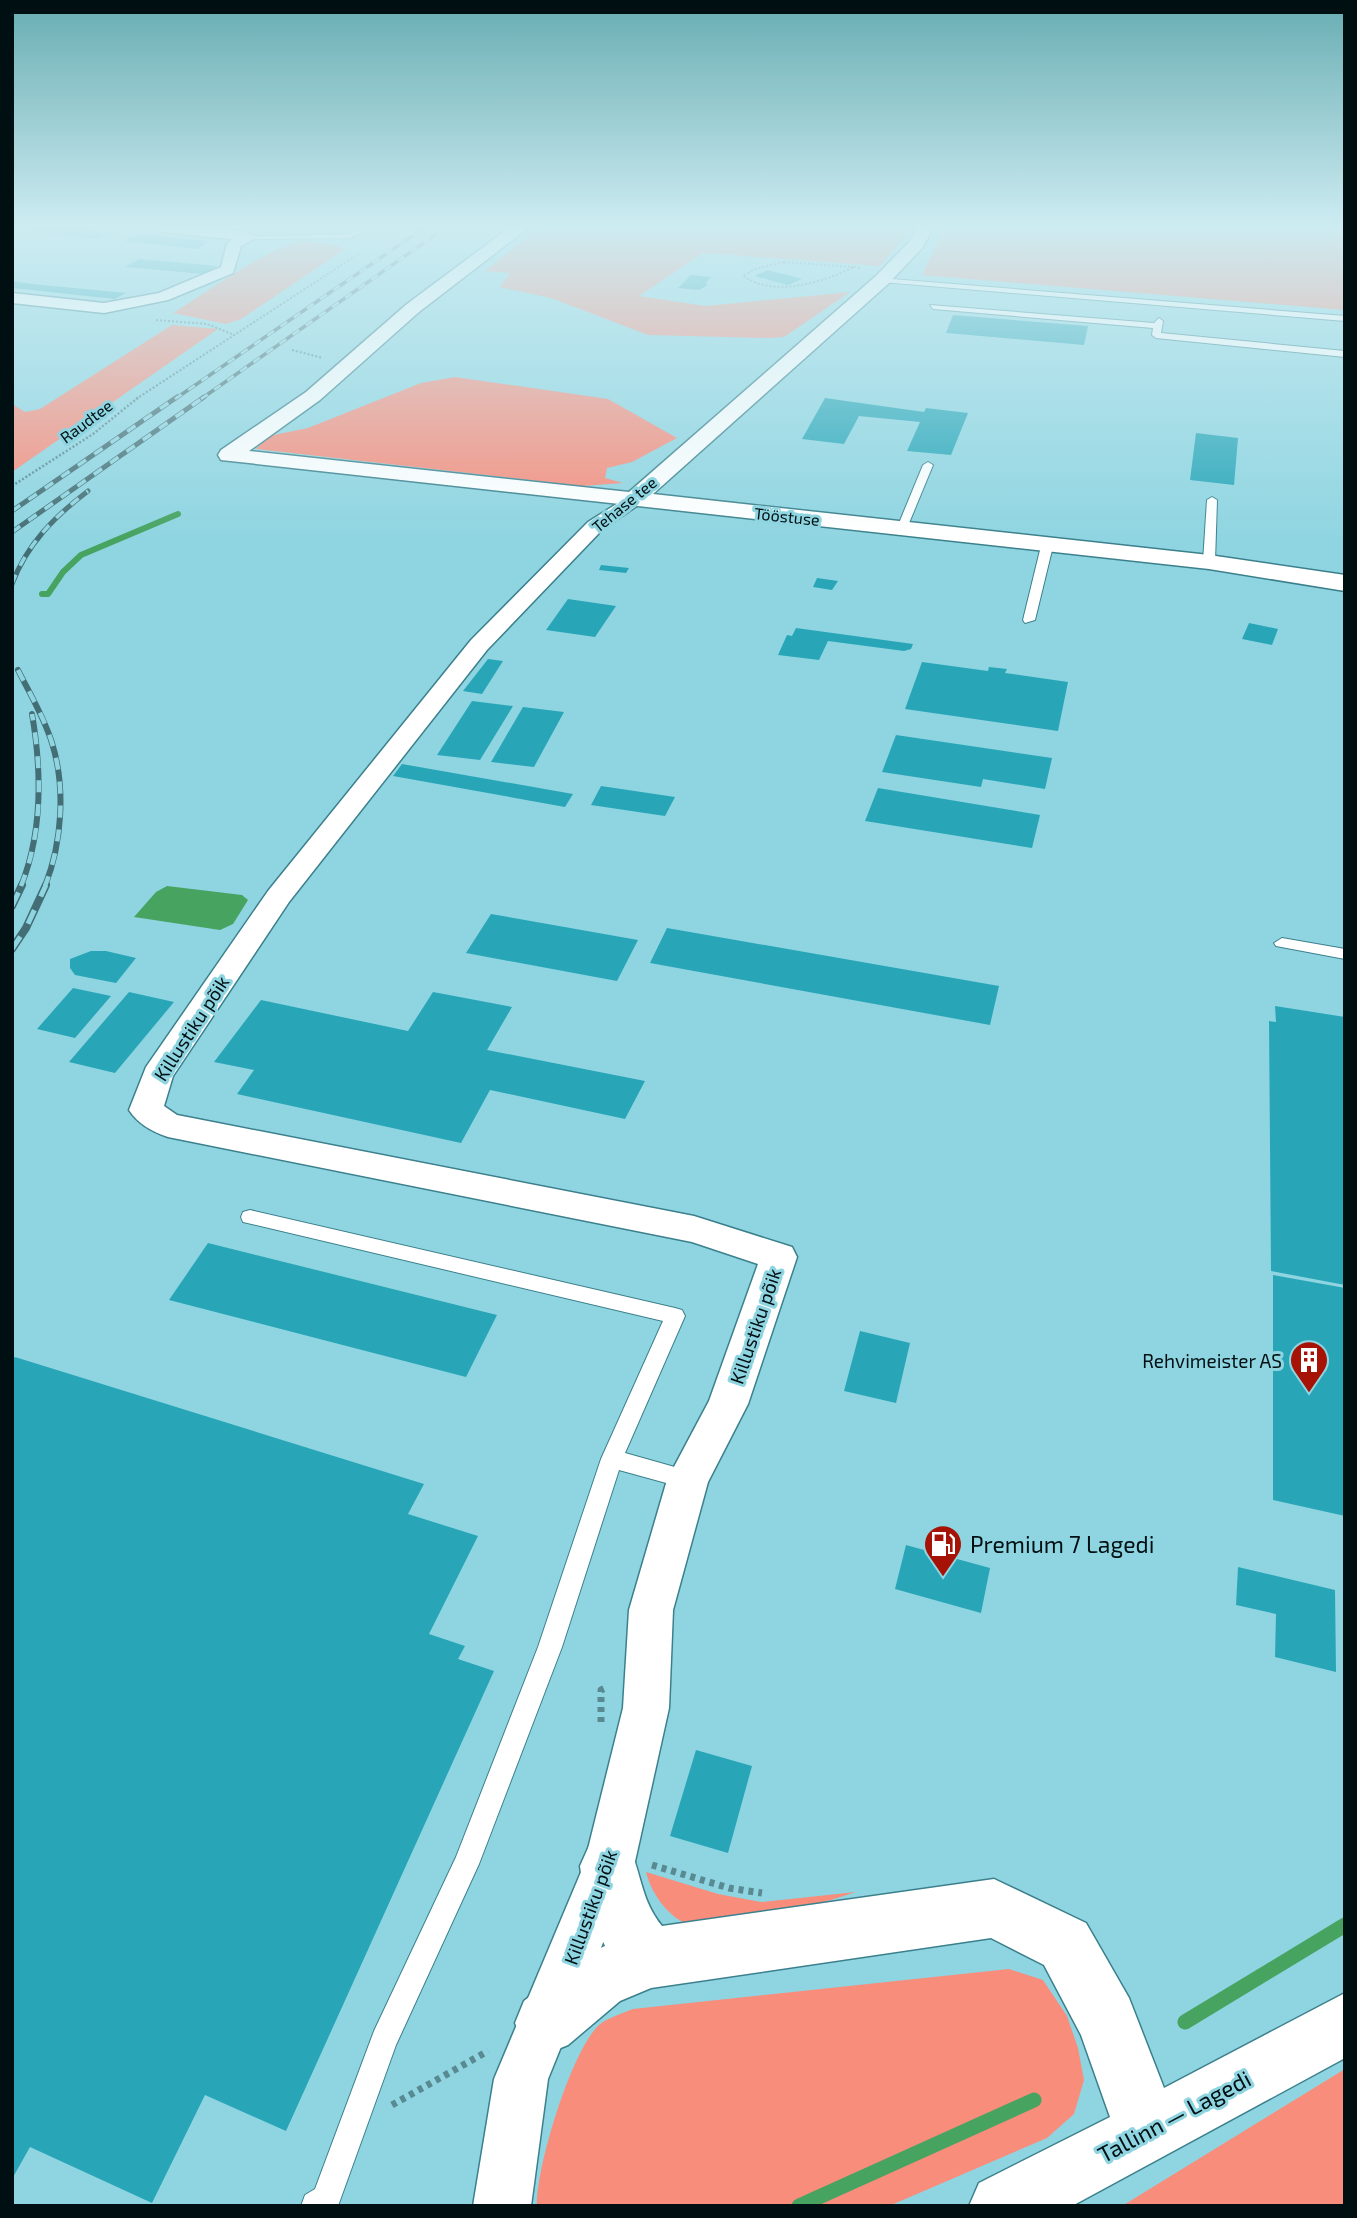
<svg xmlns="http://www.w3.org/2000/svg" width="1357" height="2218" viewBox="0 0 1357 2218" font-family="'Exo 2',sans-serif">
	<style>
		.green { fill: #f88d7c }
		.water { fill: #47a360 }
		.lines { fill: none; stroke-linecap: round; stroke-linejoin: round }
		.stream-far1 { stroke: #47a360; stroke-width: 6 }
		.stream { stroke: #47a360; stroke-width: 15 }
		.building { fill: #28a6b8 }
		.lane-casing { stroke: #3b808c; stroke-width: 2 }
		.street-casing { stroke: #3b808c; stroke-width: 3 }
		.secondary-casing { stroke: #3b808c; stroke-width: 3 }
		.path-far2 { stroke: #598a92; stroke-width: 2; stroke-dasharray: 2 2; stroke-linecap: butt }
		.path-far1 { stroke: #598a92; stroke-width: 2.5; stroke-dasharray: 2 2; stroke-linecap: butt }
		.path { stroke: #598a92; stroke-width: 7; stroke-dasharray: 5 5; stroke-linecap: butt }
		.lane { fill: #fff; fill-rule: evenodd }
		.street { fill: #fff; fill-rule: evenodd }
		.secondary { fill: #fff; fill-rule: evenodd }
		.rail-far3-casing { stroke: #446e75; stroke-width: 3.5 }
		.rail-far2-casing { stroke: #446e75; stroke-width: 5 }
		.rail-far1-casing { stroke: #446e75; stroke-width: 6 }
		.rail-casing { stroke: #446e75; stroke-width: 8 }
		.rail-far3 { stroke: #8fd5e1; stroke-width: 2.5; stroke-dasharray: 8; stroke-linecap: butt }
		.rail-far2 { stroke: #8fd5e1; stroke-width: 3.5; stroke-dasharray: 10; stroke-linecap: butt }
		.rail-far1 { stroke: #8fd5e1; stroke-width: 4.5; stroke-dasharray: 12; stroke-linecap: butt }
		.rail { stroke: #8fd5e1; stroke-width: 5; stroke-dasharray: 15; stroke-linecap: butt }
		.labels { text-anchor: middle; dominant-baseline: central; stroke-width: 6; stroke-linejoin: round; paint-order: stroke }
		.far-street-label { font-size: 16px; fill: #000f12; stroke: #8fd5e1 }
		.street-label { font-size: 19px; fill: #000f12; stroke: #8fd5e1 }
		.poi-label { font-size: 19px; fill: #000f12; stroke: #8fd5e1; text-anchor: end }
		.near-poi-label { font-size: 23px; fill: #000f12; stroke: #8fd5e1; text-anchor: start }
		.near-street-label { font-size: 23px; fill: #000f12; stroke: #8fd5e1 }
	</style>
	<rect width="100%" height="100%" fill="#8fd5e1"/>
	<g class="green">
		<polygon points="538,228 912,228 880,266 703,253 639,296 706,306 850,292 784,337 769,338 648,335 551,298 500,287 510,273 485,271"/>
		<polygon points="945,228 1345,228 1345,310 922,275"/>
		<path d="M305,241L338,246L344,250L241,319L226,324L173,313C205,294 271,244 305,241Z"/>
		<polygon points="172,325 218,329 12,472 12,404 25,412 40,409"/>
		<polygon points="455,377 608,399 677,438 632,462 607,468 605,478 623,483 582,486 256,449 269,436 308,428 421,383"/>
		<path d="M646,1872L718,1894L761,1902L856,1892C814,1906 774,1916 731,1923C721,1925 708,1930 699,1928C672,1923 652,1896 646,1872Z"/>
		<path d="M1009,1969L1043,1980L1067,2016L1078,2048L1084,2080L1074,2114L1047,2138L889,2206H537C536,2168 571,2051 599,2025C607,2018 623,2013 633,2009Z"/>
		<polygon points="1345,2069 1345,2206 1122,2206"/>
	</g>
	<polygon class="water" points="167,886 242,895 248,900 233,924 220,930 134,917 156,892"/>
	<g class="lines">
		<polyline class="stream-far1" points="42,594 48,594 63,572 81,555 178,514"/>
		<g class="stream">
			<polyline points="1185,2022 1345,1925"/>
			<polyline points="799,2206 1034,2100"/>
		</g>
	</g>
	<g class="building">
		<polygon points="34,228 79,228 113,232 99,239 27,232"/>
		<polygon points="137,234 210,241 197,249 123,241"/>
		<polygon points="139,259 217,266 203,274 125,267"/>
		<polygon points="768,270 802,279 788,285 754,276"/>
		<polygon points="691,275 711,277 705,284 708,284 706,286 699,290 678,288"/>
		<polygon points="12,281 32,284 126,293 115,299 12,288"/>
		<polygon points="953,315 1088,326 1084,345 946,333"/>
		<polygon points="825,398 924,412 926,408 968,413 951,455 907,451 920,422 859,416 844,444 802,439"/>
		<polygon points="1196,433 1238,438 1234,485 1190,480"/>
		<polygon points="601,565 629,568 626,573 599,570"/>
		<polygon points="817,578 838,581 832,590 813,587"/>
		<polygon points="568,599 616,606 595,637 546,630"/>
		<polygon points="1249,623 1278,629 1272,645 1242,639"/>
		<polygon points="796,628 913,644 911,649 904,651 828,641 819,660 778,655 787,635 792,636"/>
		<polygon points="488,659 503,661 482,694 463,691"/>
		<polygon points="922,662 988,671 989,667 1007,669 1005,673 1068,682 1058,731 905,709"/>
		<polygon points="472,701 513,706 480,760 437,755"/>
		<polygon points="523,707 564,712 534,767 491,762"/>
		<polygon points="896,735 1052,758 1045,789 983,779 981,787 882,772"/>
		<polygon points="402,764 573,794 565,807 393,776"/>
		<polygon points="601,786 675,797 665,816 591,805"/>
		<polygon points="878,788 1040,815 1032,848 865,821"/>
		<polygon points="491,914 638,940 617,981 466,953"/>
		<polygon points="667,928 999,986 990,1025 650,963"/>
		<polygon points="91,951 106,951 136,958 116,983 75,975 70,968 70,959"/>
		<polygon points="73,988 111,996 75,1038 37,1029"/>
		<polygon points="129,992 174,1002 115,1073 69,1062"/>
		<polygon points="433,992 512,1007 487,1050 645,1081 625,1119 490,1090 461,1143 237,1094 254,1070 214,1062 261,1000 408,1031"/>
		<polygon points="1275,1006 1345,1017 1345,1285 1271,1271 1269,1021 1276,1022"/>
		<polygon points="208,1243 497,1315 466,1377 169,1300"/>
		<polygon points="1273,1275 1345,1288 1345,1516 1273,1500"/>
		<polygon points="860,1331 910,1343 896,1403 844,1391"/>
		<polygon points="15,1357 424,1484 408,1514 478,1536 429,1634 465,1646 458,1659 494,1671 286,2131 205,2095 152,2203 30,2147 12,2179 12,1361"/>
		<polygon points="906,1545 990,1568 981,1613 895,1589"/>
		<polygon points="1238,1567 1335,1590 1336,1672 1275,1657 1276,1614 1236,1605"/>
		<polygon points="696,1750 752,1766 728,1853 670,1836"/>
	</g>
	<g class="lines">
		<defs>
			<g id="lane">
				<polygon points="362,228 373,228 350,238 250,239 246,237 349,234"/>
				<polygon points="879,278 1345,316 1345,321 882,282"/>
				<polygon points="930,305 1154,323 1159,318 1163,321 1161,333 1345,351 1345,357 1156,338 1152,335 1153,328 933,309"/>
				<polygon points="928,462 933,465 907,528 898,530 897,528 923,465"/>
				<polygon points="1212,497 1217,500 1215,562 1209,565 1203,562 1207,500"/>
				<polygon points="1047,543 1053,546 1035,620 1025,623 1023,620 1041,546"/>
				<polygon points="1282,938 1345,949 1345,959 1276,946 1274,943"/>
				<polygon points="250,1210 675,1308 682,1310 685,1316 625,1453 696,1473 699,1480 696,1487 688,1489 619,1470 562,1647 479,1864 396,2045 338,2206 301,2206 305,2195 315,2189 374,2031 456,1857 538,1647 601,1459 663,1321 243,1222 241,1217 243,1212"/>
			</g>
			<g id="street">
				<path d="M152,228C175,228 242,224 257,237L241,246L233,273L168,300L104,313L12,303V293L104,303L159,293L221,267L227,244L232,239L159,232Z"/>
				<path d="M634,493L644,499L641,503L602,530L487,650L289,902L173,1076L164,1106L177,1115L694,1216L792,1247L797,1257L748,1404L708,1482L673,1610L669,1708L634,1866L548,2079L531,2206H473L494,2079L584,1865L623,1708L629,1610L667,1480L709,1401L758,1264L692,1242L168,1137C153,1132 138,1124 129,1110L146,1067L268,891L471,640L588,522Z"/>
			</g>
			<g id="secondary">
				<polygon points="509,228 528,228 419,312 320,400 249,451 629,492 876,276 910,241 917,228 933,228 923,247 888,284 653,494 1209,555 1345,575 1345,591 1209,569 221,460 218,455 221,450 306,392 407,304"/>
				<path d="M609,1837L629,1846C642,1876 641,1900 662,1926L994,1879L1086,1923L1129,1998L1164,2088L1345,1993V2058L1072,2206H969L979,2183L1110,2117L1081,2035L1044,1965L991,1938L651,1988L620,2001L568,2045L546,2054L524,2045L515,2023L524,2001L578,1958L605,1946L588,1906L582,1881L580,1866L589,1846Z"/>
			</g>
		</defs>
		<use href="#lane" class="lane-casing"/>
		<use href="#street" class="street-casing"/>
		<use href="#secondary" class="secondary-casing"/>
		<g class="path-far2">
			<path d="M784,262L854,267C824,282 774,298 743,276L755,269Z"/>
			<polyline points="854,267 860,268"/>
			<polyline points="156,320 207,324 232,334"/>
			<polyline points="292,350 323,358"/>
			<polyline points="136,399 360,253"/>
		</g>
		<polyline class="path-far1" points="12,486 93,434 139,397"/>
		<g class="path">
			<polyline points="601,1722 601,1690 608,1687"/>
			<polyline points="652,1865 729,1888 762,1893"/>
			<polyline points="392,2105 488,2051"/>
		</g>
		<use href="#lane" class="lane"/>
		<use href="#street" class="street"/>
		<use href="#secondary" class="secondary"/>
		<defs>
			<g id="rail-far3">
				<polyline points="175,399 424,228"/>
				<polyline points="201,399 445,228"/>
			</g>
			<g id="rail-far2">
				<polyline points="12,511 177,397"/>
				<polyline points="12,532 204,397"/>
				<path d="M12,584C27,544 54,517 88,491"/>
			</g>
			<g id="rail-far1">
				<path d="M18,670C30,694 44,717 52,743C66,788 62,843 45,886"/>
				<path d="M21,886C43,831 42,772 32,714"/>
			</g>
			<g id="rail">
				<polyline points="12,906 22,885"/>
				<polyline points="12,949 26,928 46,885"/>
			</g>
		</defs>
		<use href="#rail-far3" class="rail-far3-casing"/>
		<use href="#rail-far2" class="rail-far2-casing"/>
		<use href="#rail-far1" class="rail-far1-casing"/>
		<use href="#rail" class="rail-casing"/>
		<use href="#rail-far3" class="rail-far3"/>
		<use href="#rail-far2" class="rail-far2"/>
		<use href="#rail-far1" class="rail-far1"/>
		<use href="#rail" class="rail"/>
	</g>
	<linearGradient id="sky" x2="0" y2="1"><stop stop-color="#67adb2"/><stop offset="0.42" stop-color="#cdecf2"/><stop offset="1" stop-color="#cdecf2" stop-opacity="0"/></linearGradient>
	<rect width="1357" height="539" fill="url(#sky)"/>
	<defs>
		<symbol id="building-pin" viewBox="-11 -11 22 30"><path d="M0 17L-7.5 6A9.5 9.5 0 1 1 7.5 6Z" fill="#a61206" stroke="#8fd5e1"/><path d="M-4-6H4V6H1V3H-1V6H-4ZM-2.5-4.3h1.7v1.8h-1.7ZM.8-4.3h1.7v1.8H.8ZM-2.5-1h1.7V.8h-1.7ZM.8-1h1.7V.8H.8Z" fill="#fff"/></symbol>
		<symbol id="fuel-pin" viewBox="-11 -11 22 30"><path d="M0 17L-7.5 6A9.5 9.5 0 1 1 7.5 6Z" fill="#a61206" stroke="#8fd5e1"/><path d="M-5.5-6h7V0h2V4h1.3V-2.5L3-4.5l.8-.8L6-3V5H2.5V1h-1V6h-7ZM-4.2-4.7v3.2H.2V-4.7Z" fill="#fff"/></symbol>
	</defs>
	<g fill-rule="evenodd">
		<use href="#building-pin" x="1287" y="1338" width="44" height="60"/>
		<use href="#fuel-pin" x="921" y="1522" width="44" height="60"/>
	</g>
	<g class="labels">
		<g class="far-street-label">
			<text transform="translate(86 421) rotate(-37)">Raudtee</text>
			<text transform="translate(624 504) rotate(-39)">Tehase tee</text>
			<text transform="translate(787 516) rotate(6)">Tööstuse</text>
		</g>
		<g class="street-label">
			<text transform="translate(191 1028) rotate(-57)">Killustiku põik</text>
			<text transform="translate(755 1326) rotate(-71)">Killustiku põik</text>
			<text transform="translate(590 1907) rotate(-70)">Killustiku põik</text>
		</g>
		<g class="poi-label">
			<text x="1282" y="1360">Rehvimeister AS</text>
		</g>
		<g class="near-poi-label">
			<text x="970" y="1544">Premium 7 Lagedi</text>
		</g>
		<g class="near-street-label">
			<text transform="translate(1174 2116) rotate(-28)">Tallinn — Lagedi</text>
		</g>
	</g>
	<rect width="1357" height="2218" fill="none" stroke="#000f12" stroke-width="28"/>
</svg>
